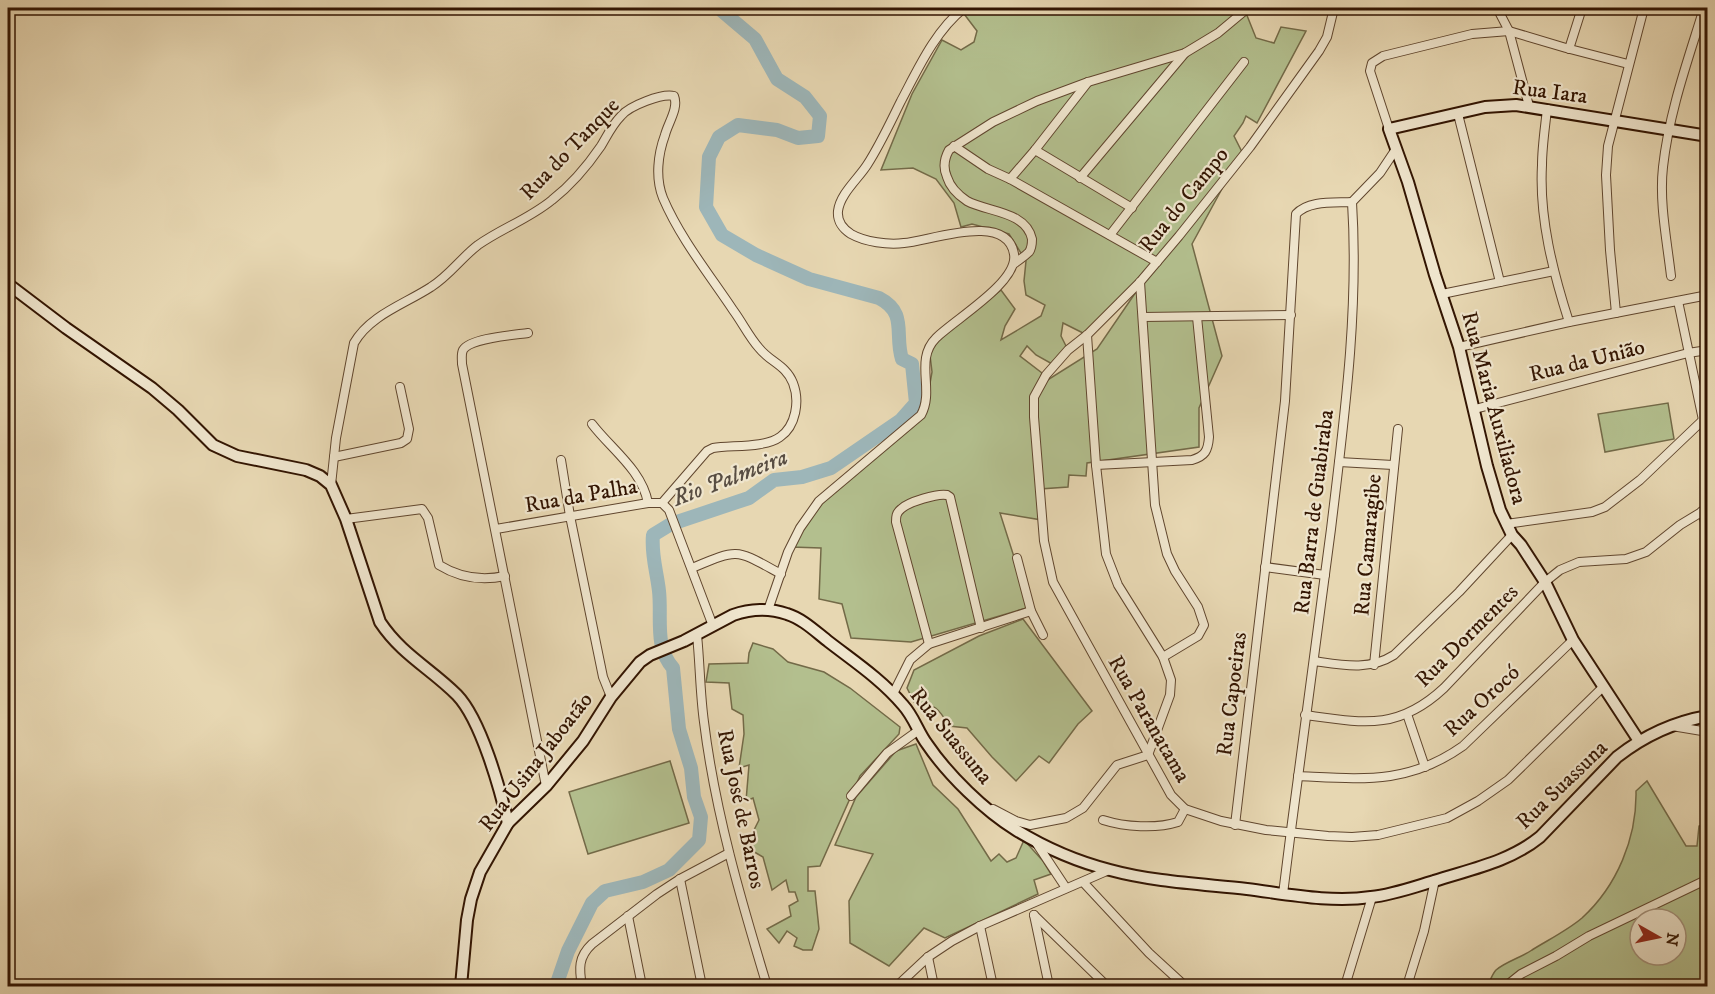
<svg xmlns="http://www.w3.org/2000/svg" width="1715" height="994" viewBox="0 0 1715 994" font-family="'IM FELL DW Pica',serif">
	<style>
		.green { fill: #b3bf8e; stroke: #736a48; stroke-width: 1.5; fill-rule: evenodd }
		.lines { fill: none; stroke-linecap: round; stroke-linejoin: round }
		.river { stroke: #9db6b9; stroke-width: 14 }
		.street-casing { stroke: #60462e; stroke-width: 10 }
		.secondary-casing { stroke: #331502; stroke-width: 14 }
		.street { stroke: #efe5cd; stroke-width: 8 }
		.secondary { stroke: #efe5cd; stroke-width: 10 }
		.labels { text-anchor: middle; dominant-baseline: central; stroke-width: 4.5; stroke-linejoin: round; paint-order: stroke }
		.street-label { font-size: 22px; fill: #331502; stroke: #efe5cd }
		.water-label { font-size: 24px; font-style: italic; fill: #584d42; stroke: #efe5cd }
	</style>
	<rect width="100%" height="100%" fill="#e7d7b2"/>
	<filter id="stains"><feTurbulence type="fractalNoise" baseFrequency=".00333" numOctaves="4"/><feColorMatrix values="0 0 0 0 .2 0 0 0 0 .09 0 0 0 0 .02 0 0 0 .5 -.17"/></filter>
	<radialGradient id="worn" r=".72"><stop offset=".6" stop-color="#630" stop-opacity="0"/><stop offset="1" stop-color="#630" stop-opacity=".3"/></radialGradient>
	<g class="green">
		<path d="M964,8H1244L1256,38L1274,43L1281,27L1306,31L1257,123L1246,116L1243,123L1234,136L1242,152L1192,244L1222,356L1199,408V447L1087,463L1086,476L1069,475L1068,487L1040,489L1042,520L1000,513L1030,607L911,642L851,638L842,604L819,599L821,548L791,547L817,504L926,406L932,372L929,347L1001,290L1015,309L1005,326L1001,340L1041,316L1045,305L1026,295L1024,281L1026,261L1009,234L972,224L961,227L954,203L936,179L913,168L881,170L912,94L942,40L961,50L974,42L977,31L961,10ZM1151,270L1097,349L1038,386L1042,373L1020,356L1027,346L1036,355L1054,365L1068,350L1061,336L1063,323L1087,335Z"/>
		<polygon points="1668,403 1674,439 1605,452 1598,414"/>
		<path d="M1023,619L1092,711L1078,724L1049,763L1039,756L1016,781L992,757L967,728L949,726C938,707 936,705 914,702L907,688L914,670L979,636Z"/>
		<polygon points="753,643 773,649 788,662 824,672 850,688 900,727 899,734 860,776 820,866 808,867 808,891 815,891 819,929 812,950 803,950 794,946 797,938 787,931 779,943 767,929 791,916 789,906 798,901 795,892 789,892 786,880 772,890 763,857 751,850 751,836 759,820 753,798 746,801 749,765 739,768 744,734 743,715 732,709 729,683 706,682 709,664 748,663 749,653"/>
		<polygon points="916,744 933,785 958,809 991,861 999,854 1007,862 1016,858 1024,840 1043,861 1051,874 1034,880 1038,894 945,938 924,928 889,966 850,943 849,901 873,854 835,845 856,797 896,751"/>
		<polygon points="670,761 689,823 588,854 569,792"/>
		<path d="M1647,781L1686,846H1697L1699,826L1707,824V986H1487C1490,982 1492,974 1496,970C1505,962 1522,957 1532,950C1548,940 1568,930 1582,918C1617,886 1637,838 1636,791ZM1640,919H1676V955H1640Z"/>
	</g>
	<g class="lines">
		<path class="river" d="M556,986L568,951L592,903L605,891L643,882L669,870L699,840L701,817L694,797L691,768L679,729L673,668C654,647 662,617 659,591C657,572 651,555 653,535L671,524L749,498L774,480L802,477L831,468L901,420L916,403L912,364L902,359C894,334 908,313 879,298L809,279L756,255L722,235L706,207L709,157L719,137L738,125L777,130L798,138L818,136L820,116L805,97L777,79L755,39L722,11V8"/>
		<defs>
			<g id="street">
				<polyline points="1334,8 1327,37 1319,51 1250,147 1179,236 1140,282 1087,335 1068,350 1046,375 1034,397 1034,417 1044,541 1053,582 1171,795 1185,809 1221,821 1266,830 1328,836 1352,837 1378,835 1447,818 1478,801 1508,780 1603,687"/>
				<polyline points="1497,8 1509,31 1529,106"/>
				<polyline points="1569,49 1582,8"/>
				<path d="M1547,109C1545,128 1542,147 1542,165C1539,218 1553,272 1569,322"/>
				<polyline points="1458,114 1500,282"/>
				<polyline points="1389,129 1370,71 1372,63 1383,56 1472,34 1509,31 1566,48 1628,64"/>
				<polyline points="954,146 988,169 1010,179 1157,262"/>
				<polyline points="1035,150 1132,208"/>
				<polyline points="1080,178 1185,53"/>
				<polyline points="1010,179 1035,150 1088,82"/>
				<polyline points="1110,235 1244,62"/>
				<path d="M1015,263C1019,260 1025,256 1029,252C1032,248 1032,243 1032,239C1026,211 987,212 967,201C958,195 950,187 947,177C943,168 944,159 949,150L993,122L1037,101L1088,82L1185,53L1218,33L1248,8"/>
				<path d="M1671,276C1667,241 1659,202 1663,167C1669,112 1688,60 1704,8"/>
				<polyline points="1140,282 1155,505 1167,554 1175,571 1198,607 1204,625 1198,636 1163,657"/>
				<polyline points="1442,294 1554,271"/>
				<polyline points="1678,301 1703,420"/>
				<polyline points="1616,313 1610,250 1606,175 1608,146 1644,8"/>
				<polyline points="1143,317 1291,315"/>
				<path d="M528,333C514,335 470,338 463,350C461,354 462,359 462,364L546,786"/>
				<polyline points="1459,347 1569,322 1708,295"/>
				<polyline points="1698,393 1708,391"/>
				<polyline points="1475,409 1688,353 1708,350"/>
				<path d="M592,424C611,449 642,470 648,503"/>
				<polyline points="334,457 401,443 407,439 409,429 400,387"/>
				<polyline points="561,460 570,516 603,677 611,697"/>
				<polyline points="1339,462 1393,465"/>
				<path d="M1096,465L1192,460C1205,456 1208,451 1209,437L1197,317"/>
				<path d="M331,485L336,438L354,343C370,315 405,304 431,287C449,276 461,258 478,245C502,228 529,219 552,200C570,186 588,165 601,146C607,136 612,125 621,116C629,106 662,93 674,96C679,108 668,123 665,135C658,154 655,178 663,198C680,238 709,274 733,310C742,322 749,337 759,348C770,362 786,365 793,383C800,401 796,426 780,437C765,448 732,445 713,448L707,451L662,503"/>
				<polyline points="1702,511 1708,533"/>
				<path d="M346,519L422,509L428,518L439,565C460,578 482,581 505,576"/>
				<polyline points="1506,524 1592,512 1605,507 1640,480 1703,420"/>
				<polyline points="496,529 648,503 662,503 669,510 713,626"/>
				<polyline points="1017,558 1031,611 1043,635"/>
				<polyline points="1265,567 1325,575"/>
				<path d="M692,568C740,548 735,549 781,574"/>
				<path d="M768,610L788,552L800,528L819,501L921,415C935,390 914,360 936,338C955,319 1019,282 1014,254C1007,211 930,241 904,243C888,245 865,242 851,234C843,229 837,221 838,211C840,194 858,179 867,165C880,145 890,123 901,101C918,69 935,31 964,8"/>
				<path d="M697,635C700,664 700,693 704,722C715,812 741,900 767,986"/>
				<path d="M929,644L896,522C896,517 896,513 901,509C908,502 938,493 947,495L950,497L981,628"/>
				<path d="M1314,661C1342,665 1369,671 1394,655L1459,592L1512,535"/>
				<polyline points="1374,665 1398,429"/>
				<polyline points="893,694 910,660 929,644 1031,611"/>
				<polyline points="1407,714 1425,767"/>
				<path d="M1305,715C1363,723 1398,731 1444,688L1545,582L1560,570L1579,562L1626,559L1646,552L1680,525L1708,508"/>
				<polyline points="1672,726 1708,732"/>
				<path d="M1298,776C1362,779 1408,785 1463,746L1573,640"/>
				<polyline points="851,796 887,753 919,730"/>
				<polyline points="993,809 1016,821 1030,825 1066,818 1083,808 1117,765 1148,755 1170,695 1171,680 1163,657 1118,585 1106,554 1096,465 1087,335"/>
				<path d="M1103,820C1125,827 1156,829 1178,822L1185,809"/>
				<path d="M1235,825L1285,401L1296,214C1309,200 1334,203 1352,202"/>
				<polyline points="1035,841 1066,888"/>
				<polyline points="680,879 702,986"/>
				<polyline points="1083,882 1149,953 1185,986"/>
				<path d="M1283,894C1298,772 1315,650 1331,529C1344,420 1359,312 1352,202L1380,173L1396,149"/>
				<polyline points="1034,915 1107,986"/>
				<polyline points="1034,915 1049,986"/>
				<polyline points="628,916 642,986"/>
				<polyline points="980,926 993,986"/>
				<polyline points="928,957 934,986"/>
				<path d="M582,986C579,969 578,957 592,944L657,894L680,879L729,853"/>
				<polyline points="897,986 928,957 952,941 980,926 1109,870"/>
				<polyline points="1345,986 1372,897"/>
				<polyline points="1407,986 1424,931 1435,880"/>
				<polyline points="1506,986 1521,974 1556,956 1589,936 1708,879"/>
			</g>
			<g id="secondary">
				<path d="M8,284L66,328L152,388L178,410L213,445L237,456L306,470L320,476L331,485L346,519L380,622C402,655 430,668 457,695C481,720 500,789 508,823"/>
				<polyline points="1639,741 1573,640 1545,582 1521,545 1512,535 1500,510 1487,466 1459,347 1435,275 1408,182 1389,129 1485,107 1516,105 1708,136"/>
				<path d="M461,986L467,920L471,899L480,872L508,823L546,786L583,741L611,697L640,662L650,655L684,641L733,615C750,609 770,608 787,614C803,619 816,632 829,642C855,662 882,680 903,705C914,717 918,732 927,744C948,775 985,811 1016,830C1044,847 1078,862 1110,870C1154,882 1202,884 1247,889C1287,894 1331,903 1371,897C1392,895 1414,887 1434,881C1471,869 1509,862 1540,837L1617,757C1645,735 1673,722 1708,716"/>
			</g>
		</defs>
		<use href="#street" class="street-casing"/>
		<use href="#secondary" class="secondary-casing"/>
		<use href="#street" class="street"/>
		<use href="#secondary" class="secondary"/>
	</g>
	<g class="labels">
		<g class="street-label">
			<text transform="translate(1550 92) rotate(7)">Rua Iara</text>
			<text transform="translate(570 149) rotate(-46)">Rua do Tanque</text>
			<text transform="translate(1184 200) rotate(-51)">Rua do Campo</text>
			<text transform="translate(1587 361) rotate(-14)">Rua da União</text>
			<text transform="translate(1494 408) rotate(75)">Rua Maria Auxiliadora</text>
			<text transform="translate(581 496) rotate(-10)">Rua da Palha</text>
			<text transform="translate(1314 512) rotate(-83)">Rua Barra de Guabiraba</text>
			<text transform="translate(1368 545) rotate(-85)">Rua Camaragibe</text>
			<text transform="translate(1467 636) rotate(-45)">Rua Dormentes</text>
			<text transform="translate(1232 694) rotate(-83)">Rua Capoeiras</text>
			<text transform="translate(1482 701) rotate(-43)">Rua Orocó</text>
			<text transform="translate(1149 719) rotate(60)">Rua Paranatama</text>
			<text transform="translate(951 736) rotate(51)">Rua Suassuna</text>
			<text transform="translate(536 762) rotate(-52)">Rua Usina Jaboatão</text>
			<text transform="translate(1562 785) rotate(-44)">Rua Suassuna</text>
			<text transform="translate(741 809) rotate(78)">Rua José de Barros</text>
		</g>
		<g class="water-label">
			<text transform="translate(730 478) rotate(-21)">Rio Palmeira</text>
		</g>
	</g>
	<rect width="1715" height="994" fill="none" stroke="#e7d7b2" stroke-width="30"/>
	<rect x="9" y="9" width="1697" height="976" fill="none" stroke="#331502" stroke-width="3"/>
	<rect x="15" y="15" width="1685" height="964" fill="none" stroke="#331502" stroke-width="1.5"/>
	<g transform="translate(1658 937) rotate(99)"><circle r="28" fill="#efe5cd" stroke="#a4927c" stroke-width="1.5"/>
	<path d="M0-4.5L10 22L0 15L-10 22Z" fill="#8f2418"/>
	<text y="-9" font-size="16" font-weight="bold" text-anchor="middle" fill="#331502">N</text>
	</g>
	<rect width="100%" height="100%" filter="url(#stains)"/>
	<rect width="100%" height="100%" fill="url(#worn)"/>
</svg>
